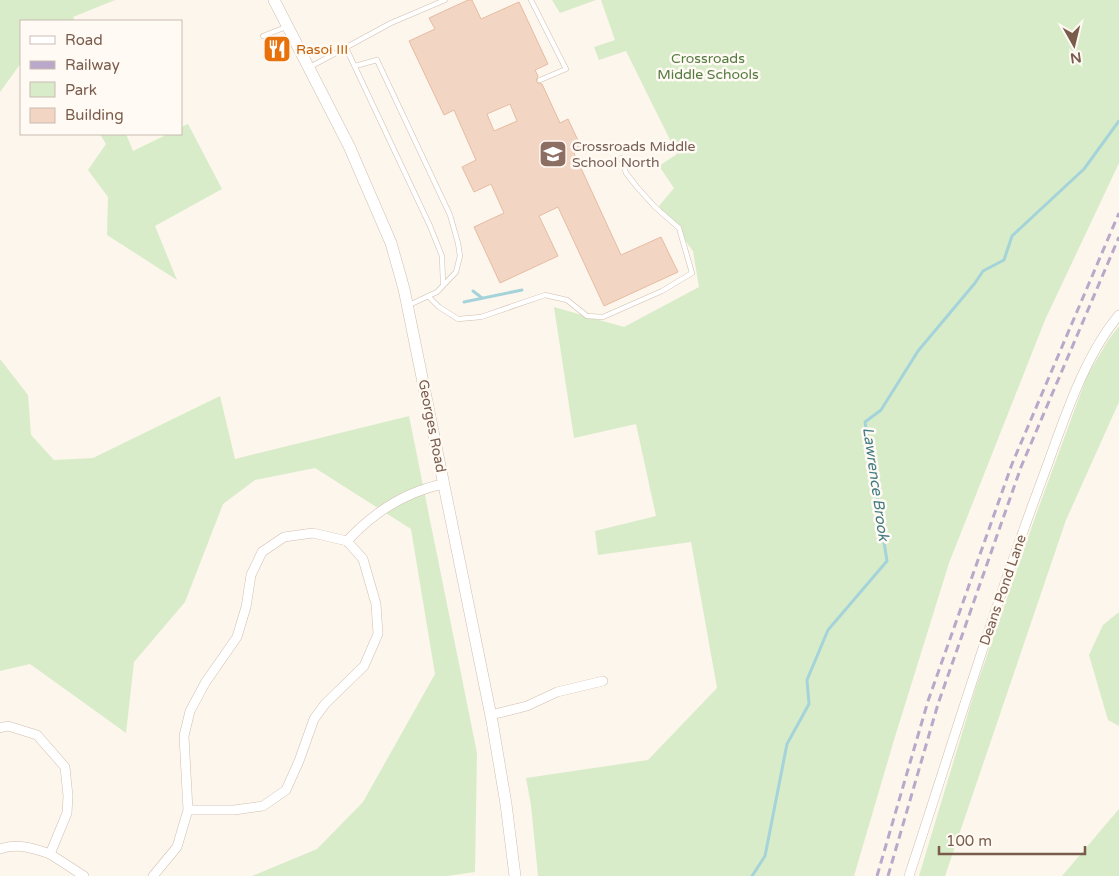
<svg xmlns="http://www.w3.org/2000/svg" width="1119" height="876" viewBox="0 0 1119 876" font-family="'Varela Round',sans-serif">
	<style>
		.green { fill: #d8ecc9 }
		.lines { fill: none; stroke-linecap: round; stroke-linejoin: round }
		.stream { stroke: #a5d3da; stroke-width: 3 }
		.building { fill: #f3d5c3; stroke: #e6bba3; fill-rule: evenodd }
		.service-casing { stroke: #d1beb0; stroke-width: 5.5 }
		.minor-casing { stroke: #d1beb0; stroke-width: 10 }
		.tertiary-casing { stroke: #d1beb0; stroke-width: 12 }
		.service { stroke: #fff; stroke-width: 4.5 }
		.minor { stroke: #fff; stroke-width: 9 }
		.tertiary { stroke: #fff; stroke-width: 11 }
		.rail { stroke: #b9a8c9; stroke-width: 3; stroke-dasharray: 8 5; stroke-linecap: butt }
		.labels { text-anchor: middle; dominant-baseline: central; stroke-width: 5; stroke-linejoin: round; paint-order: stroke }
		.food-label { font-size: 14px; fill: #c56008; stroke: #fffaf3; text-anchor: start }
		.park-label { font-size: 14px; fill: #537a41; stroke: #fffaf3 }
		.education-label { font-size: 14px; fill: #785e54; stroke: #fffaf3; text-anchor: start }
		.street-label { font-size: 14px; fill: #7a5c4d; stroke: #fffaf3 }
		.water-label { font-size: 15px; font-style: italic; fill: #437c86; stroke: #fffaf3 }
	</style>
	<rect width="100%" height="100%" fill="#fdf6ec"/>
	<g class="green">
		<polygon points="0,0 115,0 73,17 75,21 21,21 21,63 0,92"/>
		<polygon points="552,0 596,0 560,13"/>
		<polygon points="601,0 1119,0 1119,163 1045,320 949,563 894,740 854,876 538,876 531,805 526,778 648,760 717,688 691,542 598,555 595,531 656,516 636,424 574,438 554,307 624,327 699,287 693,251 659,206 674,188 659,166 677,154 626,51 599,60 594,47 615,40"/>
		<polygon points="188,124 222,189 155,226 177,280 107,235 108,197 88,170 106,144 100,134 126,134 133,151 168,134 181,134 181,127"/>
		<polygon points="1119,326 1119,402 1066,520 945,876 919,876 976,687 1037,512 1087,376 1109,339"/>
		<polygon points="0,359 28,395 31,435 54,460 93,458 220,396 235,459 409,416 477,753 475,872 447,876 252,876 317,849 363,802 435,674 411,529 315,468 255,480 223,504 185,602 134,662 126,733 30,664 0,671"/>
		<polygon points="1119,612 1119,726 1108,720 1089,655 1103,625"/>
		<polygon points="1119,809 1119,876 1062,876"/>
	</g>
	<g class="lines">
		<g class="stream">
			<polyline points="473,291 482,298"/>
			<polyline points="464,302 522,290"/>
			<polyline points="752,876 765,856 787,744 809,704 807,680 828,630 887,561 865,422 881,410 918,351 975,283 983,271 1004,260 1012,236 1084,169 1119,121"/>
		</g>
	</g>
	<path class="building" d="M468,0H472L481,19L519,2L548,64L535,70L538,76L536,81L538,83L542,84L560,123L568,119L582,149L574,153L621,255L661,237L678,272L604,306L558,207L539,216L558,256L500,283L474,227L504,213L491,184L474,192L462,167L476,160L454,110L444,115L409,41L435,29L429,18ZM510,104L517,121L494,131L487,114Z"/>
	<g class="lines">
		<defs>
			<g id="service">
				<polyline points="531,0 566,69 540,80"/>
				<polyline points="263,36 286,27"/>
				<polyline points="346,48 430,226 442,256 443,285"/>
				<polyline points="355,66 377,60 450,215 458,243 460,256 456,272 437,292 409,305"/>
				<polyline points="310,67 391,23 445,0"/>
				<polyline points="428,296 439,307 458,319 481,317 545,295 567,300 587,316 603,317 662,291 692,273 679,228 655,207 637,187 626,173 621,158"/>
			</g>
			<g id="minor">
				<path d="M347,541C373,513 405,492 443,484"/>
				<polyline points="491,715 527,706 557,692 603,681"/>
				<path d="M0,728L8,726L37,735L65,767L68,796L67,813L50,854C33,848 18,843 0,849"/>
				<polyline points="50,854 84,876"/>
				<polyline points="153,876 177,847 188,810 184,736 190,711 205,683 237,637 246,607 251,575 262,552 284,537 313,533 347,541 363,559 376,604 378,634 364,666 325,704 314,719 299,761 286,790 263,806 234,810 188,810"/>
				<path d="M909,876C952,745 992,614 1040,485C1061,430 1081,360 1119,315"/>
			</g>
			<polyline id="tertiary" points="274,0 349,146 391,243 404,289 492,721 506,804 515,876"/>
		</defs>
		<use href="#service" class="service-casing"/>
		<use href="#minor" class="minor-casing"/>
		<use href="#tertiary" class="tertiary-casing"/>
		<use href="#service" class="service"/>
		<use href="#minor" class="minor"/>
		<use href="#tertiary" class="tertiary"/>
		<g class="rail">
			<polyline points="877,876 928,701 1012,464 1119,213"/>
			<polyline points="888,876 938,704 1021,467 1119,237"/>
		</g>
	</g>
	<defs>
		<symbol id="restaurant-square" viewBox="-11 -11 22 22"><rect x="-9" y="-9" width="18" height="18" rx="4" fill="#e8710a" stroke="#fffaf3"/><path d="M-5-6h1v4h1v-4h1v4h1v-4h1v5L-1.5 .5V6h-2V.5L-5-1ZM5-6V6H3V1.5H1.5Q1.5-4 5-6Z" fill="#fff"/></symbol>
		<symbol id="school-square" viewBox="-11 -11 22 22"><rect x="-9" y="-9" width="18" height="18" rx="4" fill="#8d6e63" stroke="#fffaf3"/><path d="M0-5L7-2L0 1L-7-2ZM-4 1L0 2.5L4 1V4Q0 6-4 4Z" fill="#fff"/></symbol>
	</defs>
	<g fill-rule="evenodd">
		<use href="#restaurant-square" x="261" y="33" width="32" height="32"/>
		<use href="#school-square" x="537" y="138" width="32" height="32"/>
	</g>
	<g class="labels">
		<g class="food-label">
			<text x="296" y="49">Rasoi III</text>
		</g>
		<g class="park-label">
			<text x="708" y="58">Crossroads<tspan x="708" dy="16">Middle Schools</tspan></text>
		</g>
		<g class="education-label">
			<text x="572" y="146">Crossroads Middle<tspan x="572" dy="16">School North</tspan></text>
		</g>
		<g class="street-label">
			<text transform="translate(432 426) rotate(79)">Georges Road</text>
			<text transform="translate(1003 590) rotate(-71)">Deans Pond Lane</text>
		</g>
		<g class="water-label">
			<text transform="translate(876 484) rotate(82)">Lawrence Brook</text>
		</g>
	</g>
	<rect x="20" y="20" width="162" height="115" fill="#fffaf3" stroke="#cabbb1"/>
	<rect x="30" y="36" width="25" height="8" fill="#ffffff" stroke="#cabbb1"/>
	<text x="65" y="45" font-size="15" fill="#7a5c4d">Road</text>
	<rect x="30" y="61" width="25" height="8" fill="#b9a8c9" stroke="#cabbb1"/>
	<text x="65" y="70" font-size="15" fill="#7a5c4d">Railway</text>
	<rect x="30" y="82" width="25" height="15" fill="#d8ecc9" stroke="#cabbb1"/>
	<text x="65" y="95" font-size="15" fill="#7a5c4d">Park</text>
	<rect x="30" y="108" width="25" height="15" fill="#f3d5c3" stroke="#cabbb1"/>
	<text x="65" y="120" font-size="15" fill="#7a5c4d">Building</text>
	<g transform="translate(1074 45) rotate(172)" stroke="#fffaf3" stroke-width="4" paint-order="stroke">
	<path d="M0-4L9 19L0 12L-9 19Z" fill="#7a5c4d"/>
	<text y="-8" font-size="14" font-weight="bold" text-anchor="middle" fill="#7a5c4d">N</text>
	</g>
	<path d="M939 846v8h146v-8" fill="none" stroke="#7a5c4d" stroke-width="2.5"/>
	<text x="946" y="846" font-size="15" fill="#7a5c4d" stroke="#fffaf3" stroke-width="4" paint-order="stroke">100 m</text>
</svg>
